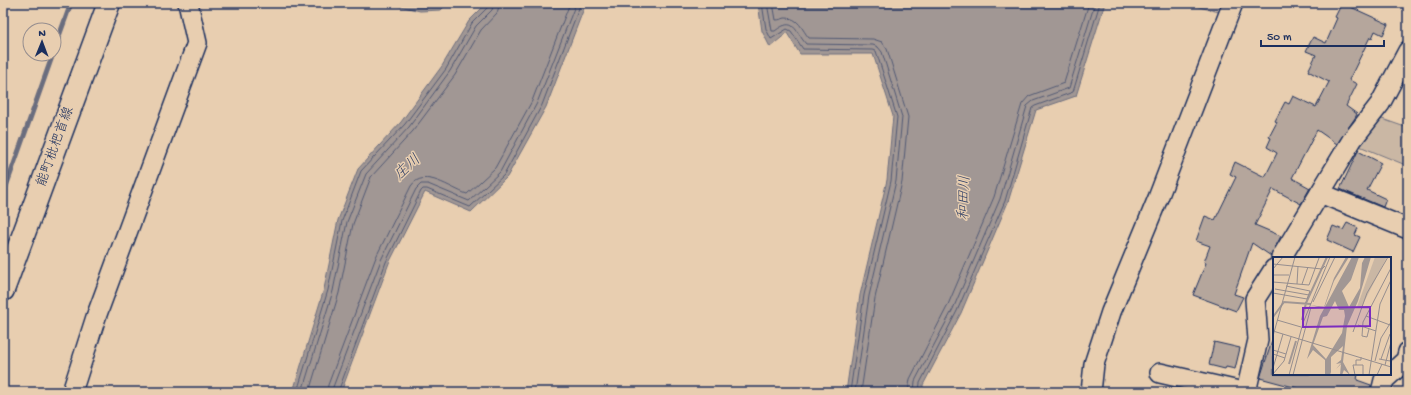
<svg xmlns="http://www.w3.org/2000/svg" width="1411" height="395" viewBox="0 0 1411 395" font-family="'Gochi Hand','Klee One',sans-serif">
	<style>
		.green { fill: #cab7a4; stroke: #727381 }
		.water { fill: #a19794; stroke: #6b6d7e }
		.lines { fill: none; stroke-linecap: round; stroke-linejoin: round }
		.shore { stroke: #515974; stroke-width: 1 }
		.stream { stroke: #6b6d7e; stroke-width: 5 }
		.building { fill: #b5a69c; stroke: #1b2f5e }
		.minor-casing { stroke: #1b2f5e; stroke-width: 22 }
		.secondary-casing { stroke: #1b2f5e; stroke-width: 25 }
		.minor { stroke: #e8ceb0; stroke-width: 19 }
		.secondary { stroke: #e8ceb0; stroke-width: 22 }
		.labels { text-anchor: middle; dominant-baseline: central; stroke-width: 3; stroke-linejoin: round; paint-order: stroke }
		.street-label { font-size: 14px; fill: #1b2f5e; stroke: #e8ceb0 }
		.water-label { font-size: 15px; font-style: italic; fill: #2f3f66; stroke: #e8ceb0 }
		.inset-river { fill: none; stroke: #a19794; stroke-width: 2 }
		.inset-road { fill: none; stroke: #968e8f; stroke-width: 1 }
		.view { fill: #7b2cbf; fill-opacity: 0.15; stroke: #7b2cbf; stroke-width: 2 }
		.inset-edge { fill: none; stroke: #1b2f5e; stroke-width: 2 }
	</style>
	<rect width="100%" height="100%" fill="#e8ceb0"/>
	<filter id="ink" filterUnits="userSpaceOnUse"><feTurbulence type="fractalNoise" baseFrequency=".025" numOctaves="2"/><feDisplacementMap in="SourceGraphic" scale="8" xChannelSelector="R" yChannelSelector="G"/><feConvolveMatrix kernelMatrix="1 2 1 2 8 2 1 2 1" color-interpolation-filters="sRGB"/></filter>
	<g filter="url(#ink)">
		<g class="green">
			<polygon points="1183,3 1223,3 1219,12"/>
			<polygon points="1382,119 1408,128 1408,166 1357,145"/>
		</g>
		<g class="water">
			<polygon points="388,3 447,3 441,10 420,11"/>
			<polygon points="487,3 586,3 546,107 507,177 471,212 425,192 389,263 341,392 293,392 324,289 338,220 358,169 401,122 442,66 469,21"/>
			<polygon points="758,3 1105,3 1076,96 1036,110 1008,202 961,313 923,385 923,392 846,392 860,295 887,180 893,116 873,54 800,54 787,33 770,47 762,31"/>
		</g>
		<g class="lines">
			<g class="shore">
				<polyline points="762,3 766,29 771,39 787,29 791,31 803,49 872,50 876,51 897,117 891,181 864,295 850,392"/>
				<path d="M767,3L772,31H775C794,16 795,31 806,44L873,45L878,47L882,52L902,117L896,181L869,296L855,392"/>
				<path d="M773,3L776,20C779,20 782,19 785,18C799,17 802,30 809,38L873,39L882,42L887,49L908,117L902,182L875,298L861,392"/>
				<polyline points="297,392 328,290 342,221 361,171 405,124 446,69 472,23 488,7 489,3"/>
				<polyline points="302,392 333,291 347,222 366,174 409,127 450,71 476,26 492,10 494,3"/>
				<polyline points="309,392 339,293 353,224 371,177 413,131 455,75 481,30 497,13 500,3"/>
				<path d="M327,392L328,385L376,257L411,186C424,167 451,189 467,194L495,168L532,101L570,3"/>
				<polyline points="333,392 333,387 381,260 416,189 421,184 428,184 469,201 500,172 537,103 576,3"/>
				<polyline points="338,392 386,262 421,191 423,189 427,189 470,207 504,175 542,105 581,3"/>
				<polyline points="908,392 910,379 947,307 994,197 1022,104 1029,96 1064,83 1089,3"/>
				<polyline points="914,392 915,381 953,309 1000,199 1027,106 1033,101 1069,88 1095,3"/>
				<polyline points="919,392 920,383 957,311 1005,201 1032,108 1035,106 1073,92 1100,3"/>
			</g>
			<g class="stream">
				<polyline points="54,50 71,3"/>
				<polyline points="3,195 53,54"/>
			</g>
		</g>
		<g class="building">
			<polygon points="1342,3 1388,24 1383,35 1375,31 1372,38 1370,37 1349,80 1357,84 1346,106 1357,114 1355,118 1337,144 1317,130 1292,178 1310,188 1301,204 1273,189 1255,225 1281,236 1271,256 1252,243 1234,294 1243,297 1236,311 1193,295 1206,263 1204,262 1210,246 1196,241 1205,216 1215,220 1236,177 1230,174 1235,162 1265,177 1277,153 1267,147 1271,138 1269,137 1277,122 1275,121 1285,102 1289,104 1293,96 1316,107 1329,82 1308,71 1316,55 1306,51 1313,37 1326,43 1337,18 1335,17"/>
			<polygon points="1358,151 1381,163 1367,190 1386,199 1383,207 1340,189"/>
			<polygon points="1347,223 1358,228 1355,235 1360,237 1353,252 1327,240 1333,226 1343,230"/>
			<polygon points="1272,341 1274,341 1274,374 1358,374 1357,380 1371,385 1370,392 1312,392 1260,378"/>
			<polygon points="1214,342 1240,348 1235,369 1226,367 1225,369 1209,365"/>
		</g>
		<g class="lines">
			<defs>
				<g id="minor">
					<polyline points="1320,193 1408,229"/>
					<polyline points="1281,258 1352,140 1380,104 1408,51"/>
					<polyline points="1160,373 1243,392"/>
					<polyline points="72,392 96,317 197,43 188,3"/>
					<polyline points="1091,392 1094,364 1111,312 1158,198 1233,3"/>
					<polyline points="1246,392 1258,340 1255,299 1274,269"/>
					<polyline points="1381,392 1384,380 1406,360 1408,352"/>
				</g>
				<polyline id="secondary" points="3,290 109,3"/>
			</defs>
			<use href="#minor" class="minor-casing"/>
			<use href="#secondary" class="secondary-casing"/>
			<use href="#minor" class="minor"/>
			<use href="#secondary" class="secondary"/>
		</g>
	</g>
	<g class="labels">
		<g class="street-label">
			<text transform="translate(56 147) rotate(-70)">能町枇杷首線</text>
		</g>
		<g class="water-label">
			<text transform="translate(408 168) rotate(-43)">庄川</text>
			<text transform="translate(965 198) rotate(-88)">和田川</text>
		</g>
	</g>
	<g transform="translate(1273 257)">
		<rect width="118" height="118" fill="#e8ceb0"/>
		<path d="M102,0H114L88,51L84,50Z" fill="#cab7a4"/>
		<path d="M73,0H76L61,24L52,49L50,51L37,48L51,50L61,21ZM79,0H86L78,23L69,34L76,50L87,31L89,6L92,0H98L85,44L74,69L70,105L77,118L71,113L69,118H67L68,107L63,112L68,106L63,107L68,103L70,89L58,100V115L57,118H52V103L40,93L34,102L47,59ZM62,44L66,53H71L72,59L69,76L53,102L40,88L50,60L54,59Z" fill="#a19794" fill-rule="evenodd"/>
		<path class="inset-river" d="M33,46L54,0M0,60L11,45L38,47M29,63L33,46M16,107L23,84"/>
		<path class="inset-road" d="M0,7L49,12L52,9M0,12L10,0M0,18H16M0,25L36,28L46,1M24,27L25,9M29,27L35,10M2,32L36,38M0,36L34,42L37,34L13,29M40,45L62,0M93,59L117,68M4,63L28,70M85,68L103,74M96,72L94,80L89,79L90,65L118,11M0,74L118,110M80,75L94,36L115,0M0,79L22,0M0,93L13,97M0,97L12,101M106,102L117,104L118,102M108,102L117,77M102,104L108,81L118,65M83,108H90V118M112,108L118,85M0,111L10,77M0,117L11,104L18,80M16,118L30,66L57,0M20,118L38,50M82,118L80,108H83V103H88V100M96,118L107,47L118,23M104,118L109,107"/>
		<path class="view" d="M97,50V69L30,70V51Z"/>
		<rect width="118" height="118" class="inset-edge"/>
	</g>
	<rect width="1411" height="395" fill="none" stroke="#e8ceb0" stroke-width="16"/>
	<rect x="8" y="8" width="1395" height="379" fill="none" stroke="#1b2f5e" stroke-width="1.5" filter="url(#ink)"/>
	<g transform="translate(42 42) rotate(1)"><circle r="19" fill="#e8ceb0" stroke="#968e8f"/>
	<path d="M0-3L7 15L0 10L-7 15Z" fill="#1b2f5e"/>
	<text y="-6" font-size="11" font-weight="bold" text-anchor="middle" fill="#1b2f5e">N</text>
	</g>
	<path d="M1261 40v6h123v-6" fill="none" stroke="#1b2f5e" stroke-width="2"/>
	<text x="1267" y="40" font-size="12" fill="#1b2f5e" stroke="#e8ceb0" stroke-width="3" paint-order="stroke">50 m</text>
</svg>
